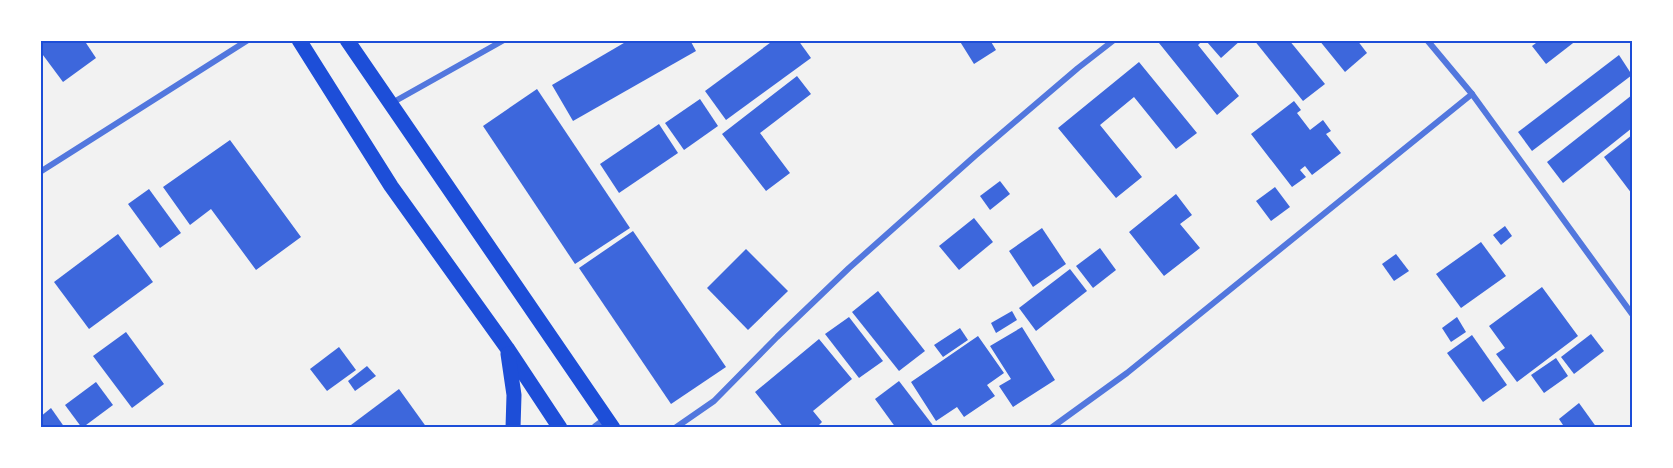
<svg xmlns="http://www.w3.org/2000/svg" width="1673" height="468" viewBox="0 0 1673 468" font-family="Mulish,sans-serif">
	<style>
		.building { fill: #3d67dc }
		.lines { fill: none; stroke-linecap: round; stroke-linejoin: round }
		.minor { stroke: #5277de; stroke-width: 6 }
		.tertiary { stroke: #5277de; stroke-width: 10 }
		.primary { stroke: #1d4ed8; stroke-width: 15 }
		.neatline { fill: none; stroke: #1d4ed8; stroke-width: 2 }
	</style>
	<rect width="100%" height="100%" fill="#f2f2f2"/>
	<g class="building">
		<polygon points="40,40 84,40 96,58 63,82 40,51"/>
		<polygon points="629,40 690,40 696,51 573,121 552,85"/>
		<polygon points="774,40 798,40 811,58 726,120 705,91"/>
		<polygon points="959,40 990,40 996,50 974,64"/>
		<polygon points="1162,40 1203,40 1198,45 1239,96 1217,115 1159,43"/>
		<polygon points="1209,40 1241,40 1221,58 1207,42"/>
		<polygon points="1254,40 1289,40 1325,84 1303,101"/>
		<polygon points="1319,40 1357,40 1367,53 1345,72"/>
		<polygon points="1540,40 1577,40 1546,64 1532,46"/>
		<polygon points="1619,55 1632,75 1532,151 1518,132"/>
		<polygon points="1139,62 1197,133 1176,149 1134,97 1100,125 1142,177 1116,198 1058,128"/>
		<polygon points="797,76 811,94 760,133 790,173 766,191 722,134"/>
		<polygon points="537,89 630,228 575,264 483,126"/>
		<polygon points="1632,95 1632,128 1563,183 1547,162"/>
		<polygon points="700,99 718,126 684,150 665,123"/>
		<polygon points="1294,101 1301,110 1297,113 1310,130 1323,120 1331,131 1326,134 1341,153 1312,175 1305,166 1300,170 1306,177 1292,187 1251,134"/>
		<polygon points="659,124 678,153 619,193 600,164"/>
		<polygon points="1632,135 1632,194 1604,157"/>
		<polygon points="230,140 301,237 256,270 211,209 190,225 163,187"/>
		<polygon points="1000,181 1010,194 990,210 980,196"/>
		<polygon points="1275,187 1290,207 1271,221 1256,201"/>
		<polygon points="149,189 181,233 160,248 128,204"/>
		<polygon points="1176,194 1192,215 1180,224 1200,248 1164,276 1129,232"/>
		<polygon points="974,218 993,242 959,270 939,246"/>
		<polygon points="1505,226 1512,236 1501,245 1493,235"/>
		<polygon points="1042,228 1066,264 1033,287 1009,251"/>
		<polygon points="633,231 726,367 671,404 579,268"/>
		<polygon points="118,234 153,282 89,329 54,282"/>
		<polygon points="1481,242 1506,276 1461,308 1436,274"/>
		<polygon points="1100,248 1116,270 1093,288 1076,266"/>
		<polygon points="746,249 788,291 748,330 707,288"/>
		<polygon points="1396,254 1409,271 1394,281 1382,264"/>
		<polygon points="1070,269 1087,291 1036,331 1019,308"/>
		<polygon points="1542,287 1578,336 1517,382 1496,354 1505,348 1489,326"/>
		<polygon points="878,291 925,351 899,371 852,312"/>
		<polygon points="1012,311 1017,320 996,333 991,323"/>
		<polygon points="849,317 883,361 859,378 825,334"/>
		<polygon points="1457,317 1466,332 1451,342 1442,328"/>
		<polygon points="1022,327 1055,380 1013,407 999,386 1011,379 990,346"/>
		<polygon points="960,328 968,340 943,357 934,345"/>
		<polygon points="126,332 164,384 132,408 93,356"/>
		<polygon points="1591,334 1604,351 1574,374 1561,357"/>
		<polygon points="1472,335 1507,385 1483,402 1447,353"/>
		<polygon points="978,336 1004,373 987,385 995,396 964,417 957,407 936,421 911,382"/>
		<polygon points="819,339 852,379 813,411 822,422 816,428 784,428 755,392"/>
		<polygon points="339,347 356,370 327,391 310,369"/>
		<polygon points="1556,358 1568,376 1544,393 1531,375"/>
		<polygon points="367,366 376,376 355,391 348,381"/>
		<polygon points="899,381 935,428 896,428 875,399"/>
		<polygon points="96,382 113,405 82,428 65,405"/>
		<polygon points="399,389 427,428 347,428"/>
		<polygon points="1579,403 1597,428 1565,428 1559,419"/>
		<polygon points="51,408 65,428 40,428 40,417"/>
	</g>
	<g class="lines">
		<g class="minor">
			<polyline points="1427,40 1472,94 1632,314"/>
			<polyline points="390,104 504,40"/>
			<polyline points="40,172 248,40"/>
			<polyline points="675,428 714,401 777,337 849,268 976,155 1078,68 1114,40"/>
			<polyline points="1051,428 1127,373 1472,94"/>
		</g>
		<polyline class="tertiary" points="596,428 608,419"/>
		<g class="primary">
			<polyline points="299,40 391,186 507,348 560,428"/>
			<polyline points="347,40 613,428"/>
			<polyline points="508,354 514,395 513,428"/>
		</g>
	</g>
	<rect width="1673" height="468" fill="none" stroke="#ffffff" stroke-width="84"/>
	<rect x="42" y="42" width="1589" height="384" class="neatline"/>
</svg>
